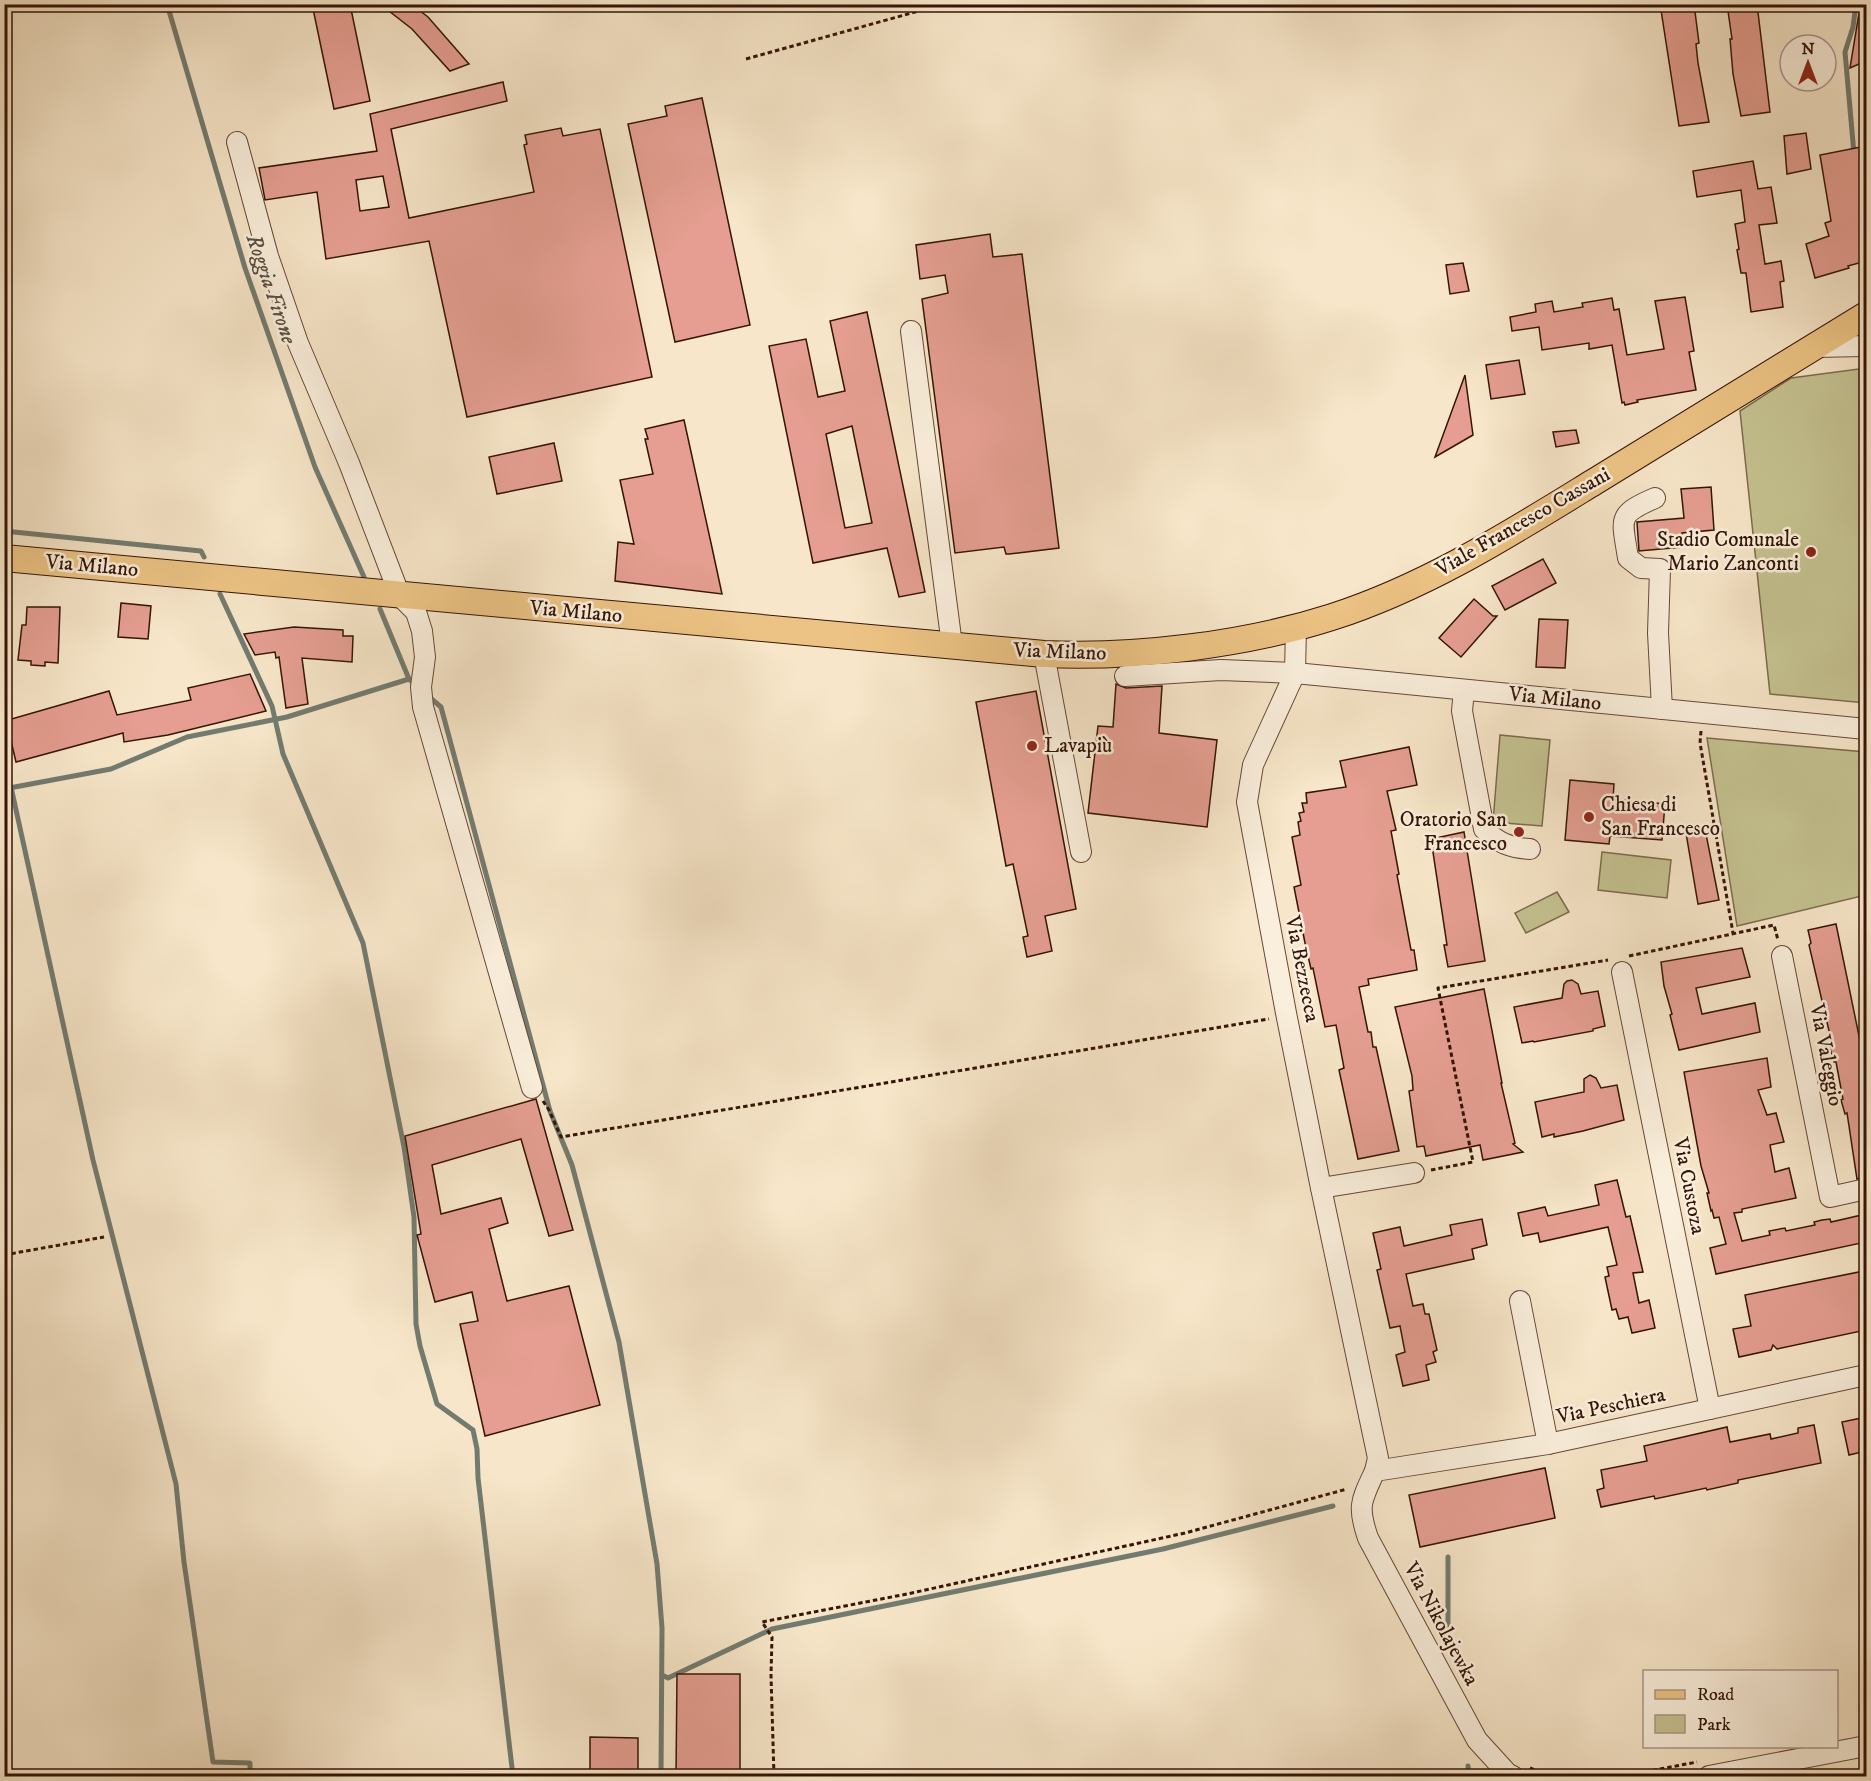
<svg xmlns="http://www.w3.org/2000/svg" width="1871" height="1781" viewBox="0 0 1871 1781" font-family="'IM FELL DW Pica',serif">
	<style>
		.green { fill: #c5c291; stroke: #7d6b4c; stroke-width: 1.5 }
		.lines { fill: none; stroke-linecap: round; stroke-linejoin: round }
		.stream { stroke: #737b70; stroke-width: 5 }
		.building { fill: #e59e91; stroke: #351406; stroke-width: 1.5; fill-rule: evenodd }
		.minor-casing { stroke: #664837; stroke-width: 22 }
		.major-casing { stroke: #351406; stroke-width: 28 }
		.path { stroke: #351406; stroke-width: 3; stroke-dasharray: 4.5 3; stroke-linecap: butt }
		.minor { stroke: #faefdc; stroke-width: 20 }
		.major { stroke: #ecc384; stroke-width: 26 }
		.poi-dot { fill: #8f2418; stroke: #faefdc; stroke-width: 2 }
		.labels { text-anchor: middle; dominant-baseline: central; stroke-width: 5; stroke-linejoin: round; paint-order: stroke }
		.street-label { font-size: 21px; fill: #351406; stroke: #faefdc }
		.poi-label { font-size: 21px; fill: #351406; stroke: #faefdc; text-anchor: end }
		.water-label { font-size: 22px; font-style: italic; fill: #595044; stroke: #faefdc }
	</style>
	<rect width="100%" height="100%" fill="#f7e6c9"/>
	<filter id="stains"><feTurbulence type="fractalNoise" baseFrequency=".00333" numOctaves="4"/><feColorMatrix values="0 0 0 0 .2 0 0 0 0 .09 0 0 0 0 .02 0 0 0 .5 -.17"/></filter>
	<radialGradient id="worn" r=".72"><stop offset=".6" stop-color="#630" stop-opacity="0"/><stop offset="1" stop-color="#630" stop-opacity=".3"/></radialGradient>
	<g class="green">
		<polygon points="1866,368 1866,703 1770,694 1740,411 1791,378"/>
		<polygon points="1500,735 1550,740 1542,826 1493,822"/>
		<polygon points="1707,738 1866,752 1866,895 1737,926"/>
		<polygon points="1602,852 1671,860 1667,898 1598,890"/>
		<polygon points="1557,892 1569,912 1526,933 1515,913"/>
	</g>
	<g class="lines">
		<g class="stream">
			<polyline points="167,4 245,268 315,467 364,577"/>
			<polyline points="1854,154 1845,52 1853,27 1856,4"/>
			<polyline points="4,531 201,551 204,557"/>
			<polyline points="220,594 272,706 283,754 363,943 404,1147 414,1217 416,1324 420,1346 437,1404 473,1430 477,1449 478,1478 513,1776"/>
			<polyline points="380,609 409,679 417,686"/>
			<polyline points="428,696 441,707 550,1111 572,1165 619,1342 657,1564 662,1628 661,1776"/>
			<polyline points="11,787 93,1160 176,1484 184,1562 213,1762 250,1763 250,1776"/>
			<polyline points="4,789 111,769 187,737 287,717 409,679"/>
			<polyline points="1448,1557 1448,1640"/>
			<polyline points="662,1675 668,1678 772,1629 1163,1549 1333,1506"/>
			<polyline points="1468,1766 1469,1776"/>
		</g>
	</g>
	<g class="building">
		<polygon points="312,4 350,4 370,101 334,109"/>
		<polygon points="380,4 411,4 428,17 469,64 450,71 412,29"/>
		<polygon points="1666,4 1694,4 1699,43 1696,44 1698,63 1709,122 1679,126 1661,10 1666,10"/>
		<polygon points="1727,4 1757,4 1770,112 1741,116 1733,74 1730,39 1732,39"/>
		<polygon points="1859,13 1866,14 1866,61 1850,68"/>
		<path d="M503,82L507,101L391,129L409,218L534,192L524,145L527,144L525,135L561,128L563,136L600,129L652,377L467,417L429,241L326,259L317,192L265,200L259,168L377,151L370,114ZM383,176L389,207L360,211L356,180Z"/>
		<polygon points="702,98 750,325 675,342 628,124 667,116 665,106"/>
		<polygon points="1806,133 1811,169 1787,174 1784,136"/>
		<polygon points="1866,146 1866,237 1861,238 1866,261 1848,266 1849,268 1815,278 1806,244 1829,236 1825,223 1831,221 1820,155"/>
		<polygon points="1753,161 1758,189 1771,187 1777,223 1759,225 1765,264 1781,261 1784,281 1780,282 1783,307 1751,312 1746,273 1741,273 1737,250 1739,249 1735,224 1745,222 1741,190 1697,197 1693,171"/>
		<polygon points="990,234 993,257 1022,254 1059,548 1009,554 1006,554 1004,547 955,553 922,299 948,293 945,275 920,279 916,245"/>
		<polygon points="1463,263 1469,291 1450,294 1446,265"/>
		<polygon points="1685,297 1694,351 1689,352 1696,390 1637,400 1638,402 1625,405 1624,402 1622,403 1612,345 1589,349 1589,343 1542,350 1539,327 1512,331 1510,317 1536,312 1535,304 1552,301 1554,312 1583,307 1582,303 1612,298 1614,310 1619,309 1627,355 1664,349 1655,301"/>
		<path d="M867,312L925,592L899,597L887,548L813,563L769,346L806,339L818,397L845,391L830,321ZM852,426L872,523L845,528L826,434Z"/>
		<polygon points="1519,360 1525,394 1491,399 1486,365"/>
		<polygon points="1465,375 1473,435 1435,457"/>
		<polygon points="684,420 711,543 722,594 615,581 618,542 634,544 620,480 653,474 645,439 648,439 645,429"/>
		<polygon points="1576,430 1579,443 1556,447 1553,432"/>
		<polygon points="554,443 562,481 497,494 489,457"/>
		<polygon points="1711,487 1714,530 1682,533 1683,547 1639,551 1637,522 1684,518 1681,489"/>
		<polygon points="1543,559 1556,583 1505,610 1492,586"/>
		<polygon points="1474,599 1493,616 1497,616 1461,657 1439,638"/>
		<polygon points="121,603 151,606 148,639 118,637"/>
		<polygon points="27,607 60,607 58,663 45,662 45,666 31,665 31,661 18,660 22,625 26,625"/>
		<polygon points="1539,619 1568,620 1565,668 1536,667"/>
		<polygon points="294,627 343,630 343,636 353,636 352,662 302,658 308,704 286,708 279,657 276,658 275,652 255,655 244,634"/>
		<polygon points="250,674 266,711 168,735 124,742 123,733 16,762 7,724 9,724 8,720 109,691 117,715 191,700 188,688"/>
		<polygon points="1116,684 1126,688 1162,686 1159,733 1217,740 1207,827 1088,813 1098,726 1113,727"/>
		<polygon points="1036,691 1076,909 1045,916 1052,951 1027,957 1023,937 1028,936 1013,864 1006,866 976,702"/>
		<polygon points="1409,747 1417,785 1387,791 1396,830 1391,831 1399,874 1397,875 1411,950 1414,950 1417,970 1368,979 1369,985 1359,987 1368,1032 1371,1032 1373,1047 1376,1047 1399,1151 1358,1159 1339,1070 1344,1068 1336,1025 1325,1027 1313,968 1311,969 1305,943 1294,887 1301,885 1292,837 1300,835 1298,822 1301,821 1299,813 1304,812 1302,803 1307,803 1306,793 1346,787 1340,761"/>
		<polygon points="1570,780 1614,784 1613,799 1665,804 1662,840 1610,836 1609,844 1565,840"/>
		<polygon points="1464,832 1485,961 1448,967 1444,945 1447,945 1431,839"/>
		<polygon points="1686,833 1706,834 1719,900 1698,904"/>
		<polygon points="1836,924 1866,1070 1866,1177 1857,1179 1847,1113 1845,1114 1841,1100 1843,1099 1836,1062 1834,1062 1830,1048 1833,1048 1809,945 1811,943 1808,930"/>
		<polygon points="1742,948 1750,977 1696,988 1702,1014 1755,1003 1760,1032 1679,1050 1672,1023 1670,1015 1672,1014 1664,986 1661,962"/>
		<polygon points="1572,980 1578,984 1581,994 1598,991 1605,1026 1593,1029 1593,1031 1534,1042 1533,1041 1522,1043 1514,1007 1562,998 1564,984 1567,981"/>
		<polygon points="1484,989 1502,1083 1501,1083 1515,1143 1513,1144 1523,1152 1483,1160 1480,1145 1426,1156 1424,1146 1417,1147 1409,1091 1413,1090 1412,1076 1395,1007"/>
		<polygon points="1767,1058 1771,1087 1758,1090 1767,1115 1776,1113 1784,1142 1770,1145 1775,1172 1789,1168 1796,1198 1742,1209 1742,1212 1734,1213 1742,1241 1770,1235 1769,1231 1785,1228 1786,1231 1815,1225 1814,1222 1822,1220 1830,1219 1831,1222 1866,1214 1866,1242 1716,1274 1710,1248 1726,1244 1719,1217 1714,1218 1712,1210 1711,1211 1707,1193 1709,1193 1701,1166 1684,1072"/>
		<polygon points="1590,1075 1596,1078 1601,1088 1617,1085 1624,1120 1583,1131 1554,1137 1554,1134 1542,1137 1535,1102 1584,1092 1584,1079"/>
		<polygon points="536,1099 573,1230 549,1236 521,1139 432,1165 441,1214 501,1198 508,1223 489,1229 507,1301 569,1286 600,1405 485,1436 460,1324 478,1321 472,1292 435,1302 417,1235 421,1234 405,1136"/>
		<polygon points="1617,1180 1626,1217 1630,1216 1643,1272 1633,1273 1639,1303 1649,1300 1655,1328 1632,1333 1628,1317 1619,1319 1616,1309 1612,1310 1605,1277 1609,1276 1607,1267 1617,1265 1608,1227 1540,1242 1538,1233 1523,1236 1518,1213 1545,1207 1548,1216 1599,1205 1595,1185"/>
		<polygon points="1482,1219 1487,1245 1472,1249 1474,1259 1406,1274 1413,1306 1423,1304 1425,1314 1429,1314 1437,1350 1433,1352 1436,1362 1426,1365 1429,1380 1403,1386 1396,1355 1405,1352 1400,1326 1390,1328 1377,1270 1381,1269 1373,1233 1400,1227 1404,1246 1452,1235 1450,1225"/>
		<polygon points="1864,1271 1866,1280 1866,1330 1777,1349 1773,1345 1771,1350 1739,1357 1733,1329 1751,1326 1745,1295"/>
		<polygon points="1866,1417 1866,1451 1849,1455 1842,1422"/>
		<polygon points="1814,1425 1821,1463 1738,1480 1738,1483 1707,1490 1706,1488 1655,1499 1654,1496 1601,1507 1597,1490 1604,1488 1601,1470 1647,1461 1644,1446 1727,1427 1730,1442 1770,1434 1771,1439 1798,1433 1798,1428"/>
		<polygon points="1545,1468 1555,1518 1420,1547 1409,1495"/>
		<polygon points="677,1674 740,1674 740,1776 676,1776"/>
		<polygon points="590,1737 638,1738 638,1776 590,1776"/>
	</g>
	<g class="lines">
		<defs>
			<g id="minor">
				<polyline points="237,142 268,256 298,343 349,463 400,596 416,612 422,631 425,657 421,687 423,707 532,1088"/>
				<polyline points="911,331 952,645"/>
				<polyline points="1814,347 1866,346"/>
				<path d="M1655,498C1616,515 1622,518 1628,558L1641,568L1660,569L1658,633L1662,709"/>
				<polyline points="1296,627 1295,673 1253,765 1247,802 1286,1013 1321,1188 1414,1173"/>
				<polyline points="1044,654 1081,852"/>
				<polyline points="1125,676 1221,670 1295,673 1866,729"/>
				<path d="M1464,690L1462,711L1484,829C1498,843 1511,848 1530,849"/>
				<polyline points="1782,956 1830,1197 1866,1189"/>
				<polyline points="1622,972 1710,1409"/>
				<polyline points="1321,1188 1378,1458 1375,1471"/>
				<polyline points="1520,1301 1548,1444"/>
				<path d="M1513,1776L1508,1774L1477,1740L1368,1538C1357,1506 1361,1501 1375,1471L1548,1444L1866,1375"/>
				<polyline points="1709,1776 1866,1746"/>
			</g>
			<path id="major" d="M4,558L1044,654C1135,658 1245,645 1332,617C1426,587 1511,533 1594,482C1685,426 1776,371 1866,315"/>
		</defs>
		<use href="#minor" class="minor-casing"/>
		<use href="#major" class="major-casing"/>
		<g class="path">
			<polyline points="746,59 944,4"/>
			<polyline points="1701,731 1700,743 1733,933"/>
			<polyline points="1629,956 1774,925 1778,940"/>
			<polyline points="543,1101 549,1110 561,1137 1269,1019"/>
			<polyline points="1431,1170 1473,1162 1438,988 1608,960"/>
			<polyline points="4,1255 104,1237"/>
			<polyline points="1530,1768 1551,1776"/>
			<polyline points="774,1776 771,1675 772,1637 762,1622 907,1594 1185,1533 1347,1489"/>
			<polyline points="1623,1776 1697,1762"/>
		</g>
		<use href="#minor" class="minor"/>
		<use href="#major" class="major"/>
	</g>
	<g class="poi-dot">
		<circle cx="1811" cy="552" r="6"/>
		<circle cx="1032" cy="746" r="6"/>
		<circle cx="1589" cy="817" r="6"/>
		<circle cx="1519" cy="832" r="6"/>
	</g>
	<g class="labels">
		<g class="street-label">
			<text transform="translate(1523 522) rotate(-30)">Viale Francesco Cassani</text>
			<text transform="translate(92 566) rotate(5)">Via Milano</text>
			<text transform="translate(576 612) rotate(5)">Via Milano</text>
			<text transform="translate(1060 652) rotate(2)">Via Milano</text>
			<text transform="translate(1555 699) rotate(6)">Via Milano</text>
			<text transform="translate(1302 969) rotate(79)">Via Bezzecca</text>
			<text transform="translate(1826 1055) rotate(79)">Via Valeggio</text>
			<text transform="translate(1689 1186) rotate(79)">Via Custoza</text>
			<text transform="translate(1611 1406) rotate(-12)">Via Peschiera</text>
			<text transform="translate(1441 1624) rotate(62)">Via Nikolajewka</text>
		</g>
		<g class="poi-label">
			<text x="1799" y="540">Stadio Comunale<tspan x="1799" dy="24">Mario Zanconti</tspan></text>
			<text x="1044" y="746" text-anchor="start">Lavapiù</text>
			<text x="1601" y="805" text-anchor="start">Chiesa di<tspan x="1601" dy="24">San Francesco</tspan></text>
			<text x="1507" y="820">Oratorio San<tspan x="1507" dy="24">Francesco</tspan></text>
		</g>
		<g class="water-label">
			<text transform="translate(271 289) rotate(71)">Roggia Firone</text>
		</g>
	</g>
	<rect width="1871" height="1781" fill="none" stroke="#f7e6c9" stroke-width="24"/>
	<rect x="6" y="6" width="1859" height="1769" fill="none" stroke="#351406" stroke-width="3"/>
	<rect x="12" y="12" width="1847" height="1757" fill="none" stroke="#351406" stroke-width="1.5"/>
	<rect x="1643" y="1670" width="195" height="78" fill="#faefdc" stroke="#ab9786" stroke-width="1.5"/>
	<rect x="1655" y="1690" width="30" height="9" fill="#ecc384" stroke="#ab9786" stroke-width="1.5"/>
	<text x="1697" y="1700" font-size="18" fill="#351406">Road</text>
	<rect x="1655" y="1715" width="30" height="18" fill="#c5c291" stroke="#ab9786" stroke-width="1.5"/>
	<text x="1697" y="1730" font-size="18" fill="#351406">Park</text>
	<g transform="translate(1808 63)"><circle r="28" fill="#faefdc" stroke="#ab9786" stroke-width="1.5"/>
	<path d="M0-4.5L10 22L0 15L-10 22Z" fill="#8f2418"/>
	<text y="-9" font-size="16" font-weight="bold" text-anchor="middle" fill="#351406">N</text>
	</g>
	<rect width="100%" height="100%" filter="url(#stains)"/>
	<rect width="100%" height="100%" fill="url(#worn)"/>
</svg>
